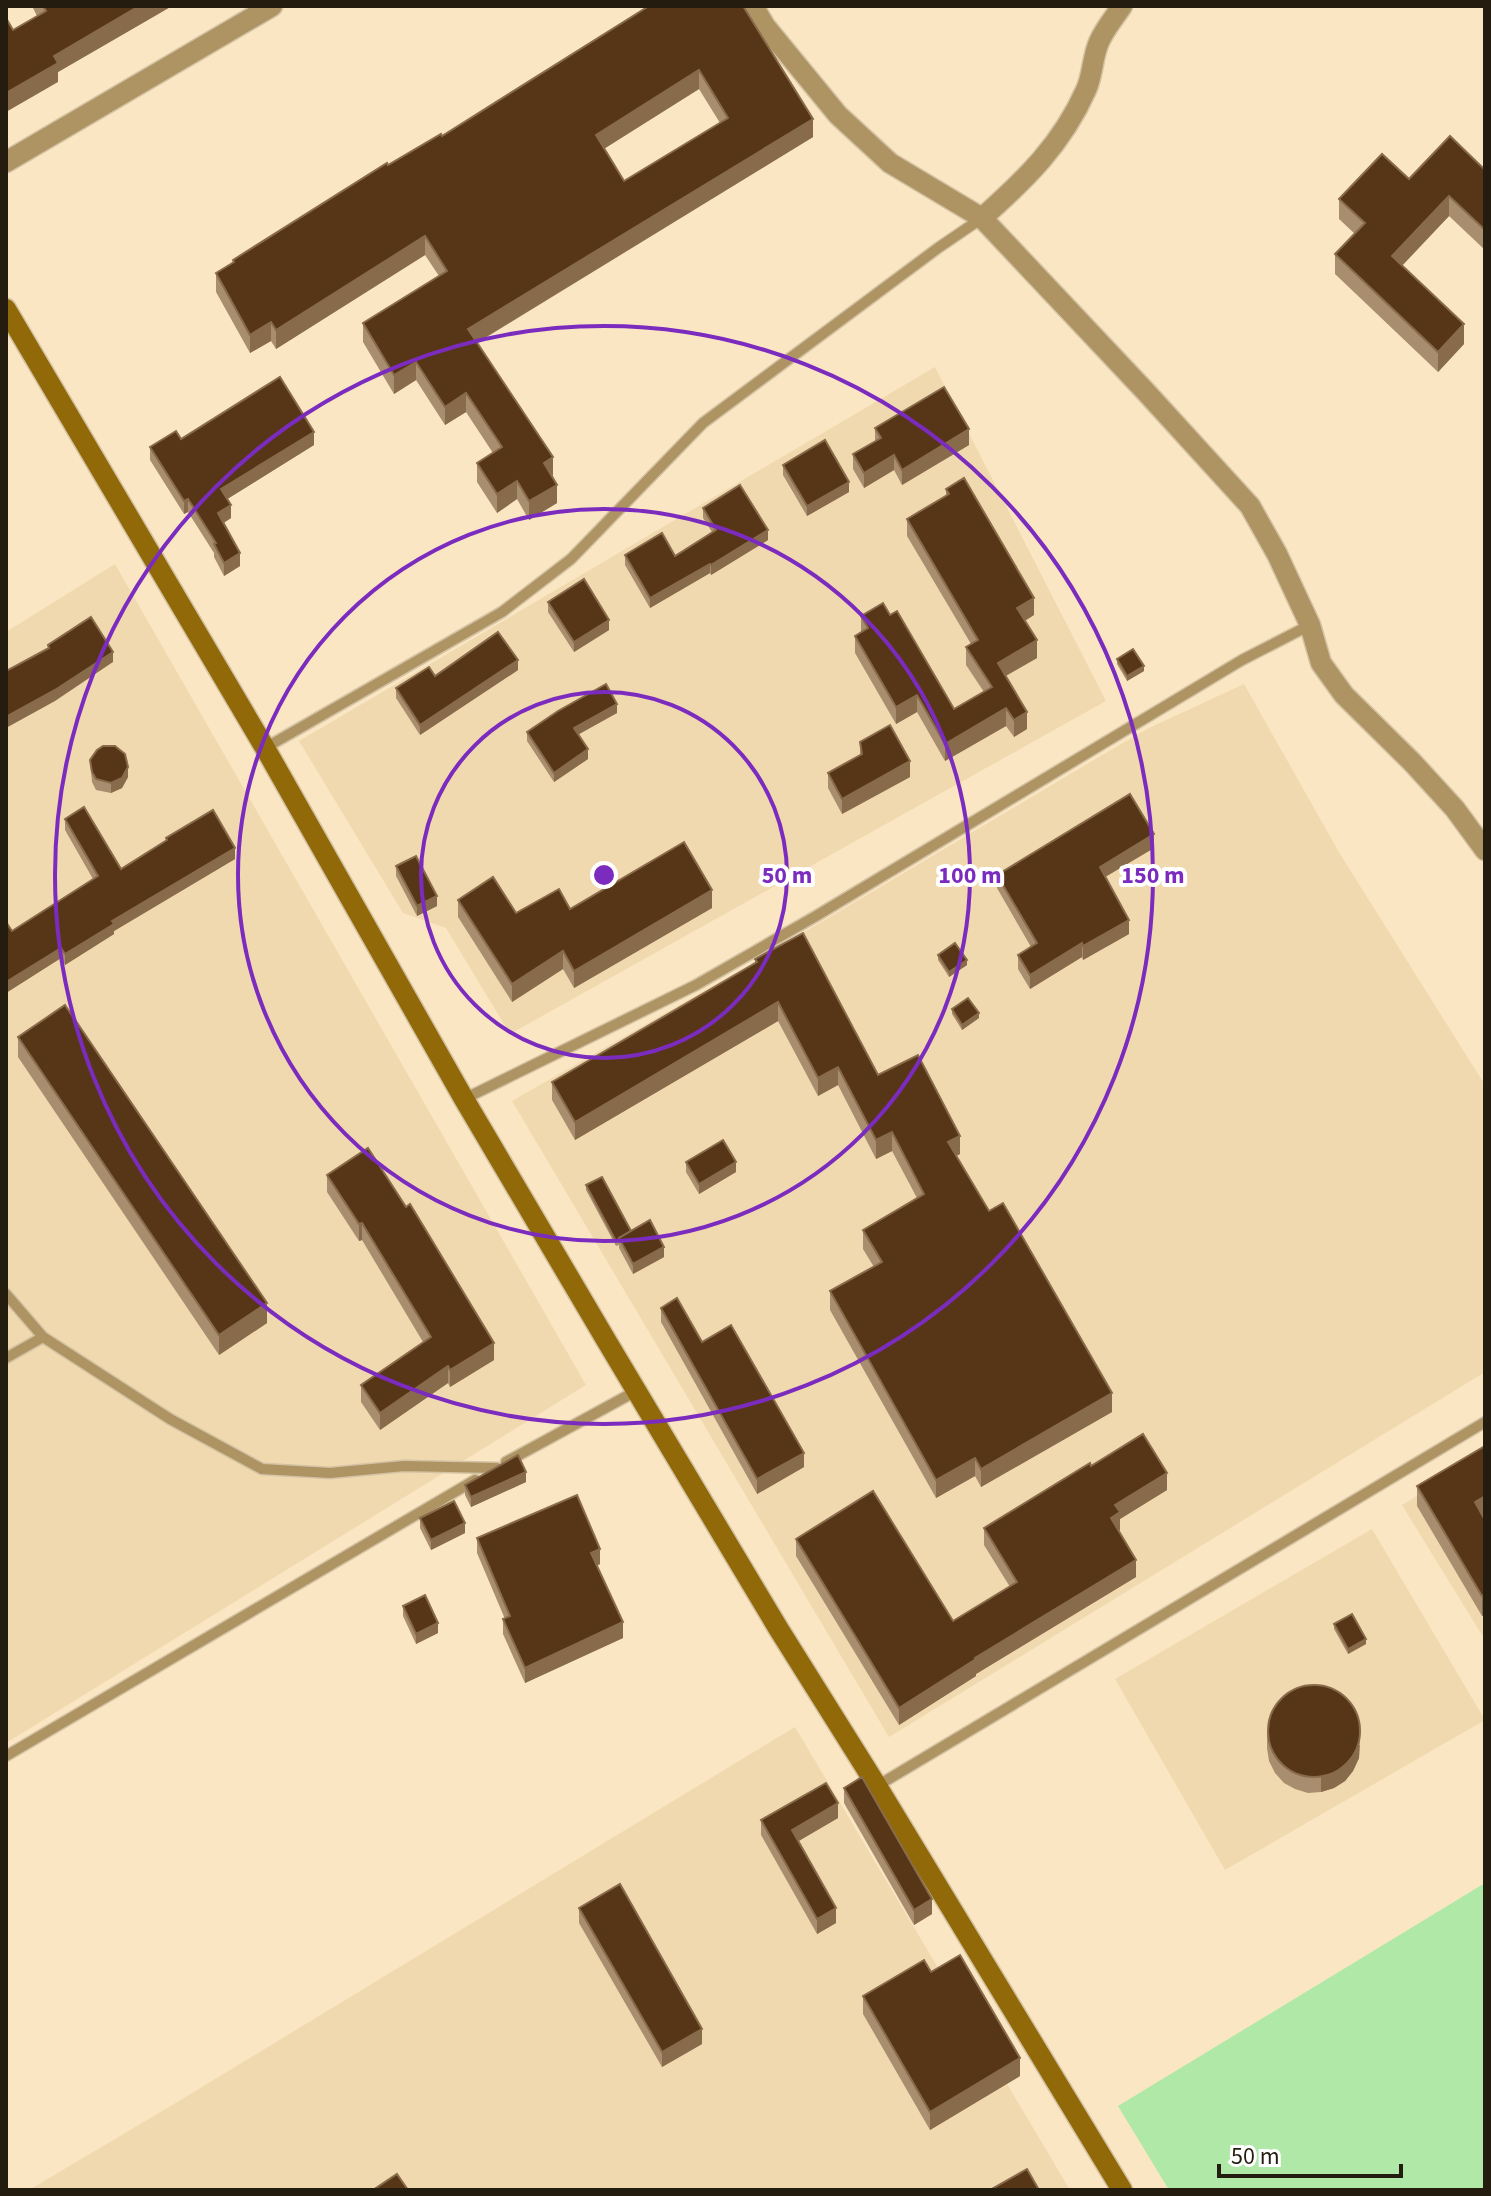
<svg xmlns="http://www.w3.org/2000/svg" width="1491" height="2196" viewBox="0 0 1491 2196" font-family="'Source Sans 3',sans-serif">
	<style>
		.built { fill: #f1d9af }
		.green { fill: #b0e8a7 }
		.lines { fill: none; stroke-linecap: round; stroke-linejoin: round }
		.lane-casing { stroke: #d3c2a3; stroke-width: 13 }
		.street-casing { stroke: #d3c2a3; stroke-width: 23 }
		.secondary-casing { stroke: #d3c2a3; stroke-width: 23 }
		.lane { stroke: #ae9363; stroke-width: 10 }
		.street { stroke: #ae9363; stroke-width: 20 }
		.secondary { stroke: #916909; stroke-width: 20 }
		.wall { fill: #a88e6e; fill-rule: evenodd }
		.shaded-wall { fill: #886b4b }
		.building { fill: #573618; stroke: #886b4b; stroke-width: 2; fill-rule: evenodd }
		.ring { fill: none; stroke: #7b2cbf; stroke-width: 4 }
		.centre { fill: #7b2cbf; stroke: #fff; stroke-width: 4 }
		.ring-label { font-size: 24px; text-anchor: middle; font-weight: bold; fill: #7b2cbf; stroke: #fff; stroke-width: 8; stroke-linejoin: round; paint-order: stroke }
	</style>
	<rect width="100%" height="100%" fill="#fae6c3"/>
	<g class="built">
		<polygon points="935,367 1106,701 510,1034 446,928 403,913 299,741"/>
		<polygon points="115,564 586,1385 6,1743 6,632"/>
		<polygon points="1244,684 1340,854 1485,1085 1485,1372 889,1737 512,1101 749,965 1092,761 1149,728"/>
		<polygon points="1485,1455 1485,1640 1402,1505"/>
		<polygon points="1372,1529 1485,1720 1225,1870 1115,1679"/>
		<polygon points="795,1727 1070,2190 29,2190 169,2107"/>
	</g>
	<polygon class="green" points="1485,1883 1485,2190 1169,2190 1118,2106"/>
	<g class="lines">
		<defs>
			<g id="lane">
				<polyline points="265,748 502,612 571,559 703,423 938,248 982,218"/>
				<polyline points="464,1099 696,985 816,916 1242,660 1310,625"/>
				<polyline points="6,1294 43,1337 170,1419 262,1469 330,1473 404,1466 497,1468"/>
				<polyline points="6,1358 43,1337"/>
				<polyline points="506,1462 638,1390"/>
				<polyline points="6,1756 475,1480"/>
				<polyline points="877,1786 1485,1422"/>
			</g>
			<g id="street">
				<polyline points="753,6 765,26 838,115 890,163 982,218 1146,392 1250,506 1277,554 1310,625 1321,663 1344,695 1412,762 1455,809 1485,850"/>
				<polyline points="6,162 272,6"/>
				<path d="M982,218C1026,179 1062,144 1086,90C1093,75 1092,58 1099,42C1104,30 1114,18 1122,6"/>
			</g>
			<polyline id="secondary" points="6,309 265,748 464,1099 606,1340 778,1628 877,1786 1122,2190"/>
		</defs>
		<use href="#lane" class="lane-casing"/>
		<use href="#street" class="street-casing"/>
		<use href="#secondary" class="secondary-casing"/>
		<use href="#lane" class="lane"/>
		<use href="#street" class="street"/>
		<use href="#secondary" class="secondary"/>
	</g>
	<g class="wall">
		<polygon points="32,6 172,6 58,72 58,82 13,30 37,16"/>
		<path d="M649,6L813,137L477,343L553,476L557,503L529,520L517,499L497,513L477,482V463L493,453L466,412L445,425L416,380L394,394L363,342V323L439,276L425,255L276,349L271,341L250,353L216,292V273L233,263V260L388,165L442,136ZM699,89L720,123L624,181L604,148Z"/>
		<polygon points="1485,170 1485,250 1449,216 1402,266 1464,344 1438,372 1335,274 1335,254 1355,234 1339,219 1339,199 1409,179"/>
		<polygon points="875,428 969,445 902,485 894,470 864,488 853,469 853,454 875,442"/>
		<polygon points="181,439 314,445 227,499 231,518 224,523 240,566 224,576 214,557 214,553 188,512 184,514 150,460 150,447"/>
		<polygon points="783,465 849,492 807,516 783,475"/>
		<polygon points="946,489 1034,615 1025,621 1037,658 1006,676 1027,729 1014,737 1006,726 945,761 917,712 896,724 855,653 855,636 861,632 861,616 890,615 954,709 984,692 966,665 966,647 971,644 907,536 907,519 946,496"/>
		<polygon points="703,508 768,540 711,575 710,573 650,608 625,565 625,555 675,556 712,532 703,518"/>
		<polygon points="548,602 609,630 574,652 548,612"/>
		<polygon points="1117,659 1144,671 1127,681 1117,664"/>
		<polygon points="518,670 420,735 396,698 396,688 435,676"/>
		<polygon points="617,713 578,734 588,759 554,782 527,741 527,732"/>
		<polygon points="860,742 910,777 842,814 828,788 828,773 860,756"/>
		<polygon points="90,760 128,777 122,788 111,793 96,790 92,782"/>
		<polygon points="65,819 121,869 166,841 166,838 235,859 114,931 114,934 65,965 61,958 6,993 6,922 12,931 93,879 65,830"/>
		<polygon points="1154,848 1105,877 1129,934 1083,960 1082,957 1030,989 1018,969 1018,955 1031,947 997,888 997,875"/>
		<polygon points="396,866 437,906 417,916 396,876"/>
		<polygon points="458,900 516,913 570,909 712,908 574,988 563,969 512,1002 458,917"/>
		<polygon points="938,955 967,965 949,977 938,960"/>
		<polygon points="755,959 960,1154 956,1156 1112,1412 981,1487 975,1476 936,1498 830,1310 830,1291 874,1267 863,1249 863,1230 917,1198 892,1151 876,1159 838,1085 818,1096 778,1021 575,1140 552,1100 552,1082 755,963"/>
		<polygon points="952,1009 979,1018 962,1030 952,1014"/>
		<polygon points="18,1037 267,1323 219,1355 18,1057"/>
		<polygon points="686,1162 736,1172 699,1194 686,1172"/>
		<polygon points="327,1175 494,1360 450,1387 448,1383 380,1430 361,1402 361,1385 423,1342 362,1240 359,1241 327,1192"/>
		<polygon points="586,1185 631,1231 664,1257 633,1274 619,1248 619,1245 616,1246 586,1190"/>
		<polygon points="661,1308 702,1342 804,1467 757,1494 661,1322"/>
		<polygon points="1091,1466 1167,1490 1120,1519 1120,1530 1118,1531 1136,1577 976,1674 976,1676 899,1725 796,1556 796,1539 953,1621 1010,1587 984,1545 984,1528"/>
		<polygon points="526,1482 471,1507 465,1495 465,1485"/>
		<polygon points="1417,1486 1485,1516 1483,1517 1485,1520 1485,1614 1482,1616 1417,1506"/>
		<polygon points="420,1518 465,1533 431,1550 420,1528"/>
		<polygon points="477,1538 600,1564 597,1566 623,1638 525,1683 503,1634 503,1619 505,1619 477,1553"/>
		<polygon points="403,1606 438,1633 416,1644 403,1616"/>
		<polygon points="1334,1624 1366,1644 1348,1654 1334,1629"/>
		<polygon points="1267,1732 1360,1745 1359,1758 1353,1771 1345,1781 1334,1788 1321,1792 1308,1793 1295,1789 1284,1783 1275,1773 1269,1761 1267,1748"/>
		<polygon points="844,1788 932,1914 914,1925 844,1803"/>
		<polygon points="838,1818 798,1841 836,1923 817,1934 761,1835 761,1820"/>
		<polygon points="579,1908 702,2044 662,2067 579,1923"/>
		<polygon points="931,1972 1020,2076 930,2130 863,2014 863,1996"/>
	</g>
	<g class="shaded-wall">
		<polygon points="139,6 172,6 58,72 58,82 6,112 6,93 54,56"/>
		<polygon points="699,70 699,89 596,154 596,135"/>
		<polygon points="813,119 813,137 468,348 468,329"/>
		<polygon points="1449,196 1449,216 1392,276 1392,256"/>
		<polygon points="425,236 425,255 276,349 276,330"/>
		<polygon points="271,322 271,341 250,353 250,335"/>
		<polygon points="1464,324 1464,344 1438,372 1438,352"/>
		<polygon points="416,362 416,380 394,394 394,375"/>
		<polygon points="466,393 466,412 445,425 445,407"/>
		<polygon points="969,429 969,445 902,485 902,470"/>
		<polygon points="314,432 314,445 221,503 221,489"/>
		<polygon points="894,455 894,470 864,488 864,473"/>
		<polygon points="553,457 553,476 544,463"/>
		<polygon points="517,481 517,499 497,513 497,494"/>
		<polygon points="849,482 849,492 807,516 807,506"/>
		<polygon points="557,485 557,503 529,520 529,501"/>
		<polygon points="188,499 188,512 184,514 184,501"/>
		<polygon points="231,505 231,518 218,526 218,513"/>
		<polygon points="768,530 768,540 711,575 711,565"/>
		<polygon points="240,553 240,566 224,576 224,563"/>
		<polygon points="710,564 710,573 650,608 650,598"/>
		<polygon points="1034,598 1034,615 1017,625 1017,608"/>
		<polygon points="609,620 609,630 574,652 574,642"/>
		<polygon points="1037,640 1037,658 998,680 998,663"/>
		<polygon points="113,652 113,662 55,701 6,728 6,717"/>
		<polygon points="518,660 518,670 420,735 420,725"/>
		<polygon points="1144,666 1144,671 1127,681 1127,676"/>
		<polygon points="917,695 917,712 896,724 896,707"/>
		<polygon points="617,704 617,713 574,737 574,728"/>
		<polygon points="1006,708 1006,726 945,761 945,744"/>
		<polygon points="1027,712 1027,729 1014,737 1014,720"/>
		<polygon points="588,749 588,759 554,782 554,773"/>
		<polygon points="910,761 910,777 842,814 842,799"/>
		<polygon points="128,767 128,777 122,788 111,793 111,783"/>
		<polygon points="1154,834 1154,848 1100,880 1100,867"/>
		<polygon points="235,848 235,859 114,931 114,934 65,965 65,954 112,921"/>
		<polygon points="712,890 712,908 574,988 574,971"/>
		<polygon points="437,896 437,906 417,916 417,906"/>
		<polygon points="1129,920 1129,934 1083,960 1083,946"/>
		<polygon points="1082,943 1082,957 1030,989 1030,975"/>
		<polygon points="61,948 61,958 6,993 6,982"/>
		<polygon points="563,951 563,969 512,1002 512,984"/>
		<polygon points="967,960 967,965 949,977 949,972"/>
		<polygon points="778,1002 778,1021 575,1140 575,1122"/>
		<polygon points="979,1013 979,1018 962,1030 962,1025"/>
		<polygon points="838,1067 838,1085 818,1096 818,1078"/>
		<polygon points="892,1132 892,1151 876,1159 876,1140"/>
		<polygon points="960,1136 960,1154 948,1160 948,1142"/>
		<polygon points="736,1162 736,1172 699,1194 699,1184"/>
		<polygon points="362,1223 362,1240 359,1241 359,1224"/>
		<polygon points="664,1247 664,1257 633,1274 633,1264"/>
		<polygon points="267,1303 267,1323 219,1355 219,1335"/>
		<polygon points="494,1343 494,1360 450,1387 450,1370"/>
		<polygon points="448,1366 448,1383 380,1430 380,1413"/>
		<polygon points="1112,1393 1112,1412 981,1487 981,1469"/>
		<polygon points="804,1453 804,1467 757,1494 757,1479"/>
		<polygon points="975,1458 975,1476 936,1498 936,1480"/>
		<polygon points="526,1472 526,1482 471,1507 471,1497"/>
		<polygon points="1167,1473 1167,1490 1120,1519 1120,1530 1111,1535 1111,1518 1115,1505"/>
		<polygon points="1485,1496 1485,1516 1475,1522 1475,1502"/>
		<polygon points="465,1523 465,1533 431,1550 431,1540"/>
		<polygon points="600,1549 600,1564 591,1568 591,1553"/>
		<polygon points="1136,1560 1136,1577 976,1674 976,1676 899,1725 899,1708 975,1658"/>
		<polygon points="1485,1594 1485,1614 1482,1616 1482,1596"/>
		<polygon points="623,1622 623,1638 525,1683 525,1668"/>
		<polygon points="438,1623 438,1633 416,1644 416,1634"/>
		<polygon points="1366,1639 1366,1644 1348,1654 1348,1649"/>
		<polygon points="1360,1730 1359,1758 1353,1771 1345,1781 1334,1788 1321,1792 1321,1777"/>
		<polygon points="838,1803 838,1818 792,1845 792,1830"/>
		<polygon points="932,1899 932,1914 914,1925 914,1910"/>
		<polygon points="836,1908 836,1923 817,1934 817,1919"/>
		<polygon points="702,2029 702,2044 662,2067 662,2052"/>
		<polygon points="1020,2058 1020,2076 930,2130 930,2112"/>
	</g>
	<g class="building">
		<polygon points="43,6 139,6 54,56 58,63 6,93 6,18 13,30 46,11"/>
		<path d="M649,6H743L813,119L468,329L553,457L544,463L557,485L529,501L517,481L497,494L477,463L502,447L466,393L445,407L416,362L394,375L363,323L447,271L425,236L276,330L271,322L250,335L216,273L234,262L233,260L387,163L388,165L441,134L442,136ZM699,70L728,118L624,181L596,135Z"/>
		<polygon points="1450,136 1485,170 1485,230 1449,196 1392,256 1464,324 1438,352 1335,254 1365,223 1339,199 1382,154 1409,179"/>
		<polygon points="280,377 314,432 221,489 231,505 218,513 240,553 224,563 214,544 216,543 188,499 184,501 150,447 176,431 181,439"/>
		<polygon points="944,387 969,429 902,470 894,455 864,473 853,454 881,438 875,428"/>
		<polygon points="825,440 849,482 807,506 783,465"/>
		<polygon points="964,478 1034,598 1017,608 1037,640 998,663 1027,712 1014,720 1006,708 945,744 917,695 896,707 855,636 868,628 861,616 883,603 890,615 897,611 954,709 992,687 966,647 978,640 907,519 949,494 946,489"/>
		<polygon points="740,485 768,530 711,565 710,564 650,598 625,555 662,533 675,556 716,530 703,508"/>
		<polygon points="584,579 609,620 574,642 548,602"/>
		<polygon points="91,617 113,652 55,690 6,717 6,671 49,648 48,645"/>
		<polygon points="498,632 518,660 420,725 396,688 429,667 435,676"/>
		<polygon points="1133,649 1144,666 1127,676 1117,659"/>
		<polygon points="606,684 617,704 574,728 588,749 554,773 527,732 558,711"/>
		<polygon points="890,725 910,761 842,799 828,773 862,754 860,742"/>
		<polygon points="103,746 115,746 125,754 128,767 122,778 111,783 96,779 92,772 90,760 97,750"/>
		<polygon points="1130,794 1154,834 1100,867 1129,920 1083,946 1082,943 1030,975 1018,955 1037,943 997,875"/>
		<polygon points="84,807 121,869 167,840 166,838 213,810 235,848 112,921 114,924 65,954 61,948 6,982 6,922 12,931 98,876 65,819"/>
		<polygon points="684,842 712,890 574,971 563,951 512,984 458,900 493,877 516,913 559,889 570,909"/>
		<polygon points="416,856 437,896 417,906 396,866"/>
		<polygon points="803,933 878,1075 918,1055 960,1136 948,1142 989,1211 1003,1203 1112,1393 981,1469 975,1458 936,1480 830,1291 882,1262 863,1230 924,1194 892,1132 876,1140 838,1067 818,1078 778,1002 575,1122 552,1082 757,962 755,959"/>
		<polygon points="955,943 967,960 949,972 938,955"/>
		<polygon points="968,998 979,1013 962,1025 952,1009"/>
		<polygon points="65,1005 267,1303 219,1335 18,1037"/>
		<polygon points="723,1140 736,1162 699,1184 686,1162"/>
		<polygon points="368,1148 406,1207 410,1204 494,1343 450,1370 448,1366 380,1413 361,1385 431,1337 362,1223 359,1224 327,1175"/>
		<polygon points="602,1177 631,1231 616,1241 586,1185"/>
		<polygon points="650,1220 664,1247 633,1264 619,1238"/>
		<polygon points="677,1298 702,1342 731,1325 804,1453 757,1479 661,1308"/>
		<polygon points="1143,1434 1167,1473 1115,1505 1120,1512 1111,1518 1136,1560 975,1658 976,1659 899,1708 796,1539 873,1491 953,1621 1017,1582 984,1528 1090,1463 1091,1466"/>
		<polygon points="1485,1446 1485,1496 1475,1502 1485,1520 1485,1594 1482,1596 1417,1486"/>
		<polygon points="518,1455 526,1472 471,1497 465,1485"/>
		<polygon points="577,1495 600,1549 591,1553 623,1622 525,1668 503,1619 510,1616 477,1538"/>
		<polygon points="454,1501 465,1523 431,1540 420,1518"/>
		<polygon points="425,1595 438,1623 416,1634 403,1606"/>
		<polygon points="1352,1614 1366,1639 1348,1649 1334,1624"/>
		<circle cx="1314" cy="1731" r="46"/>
		<polygon points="862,1777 932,1899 914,1910 844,1788"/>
		<polygon points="826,1783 838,1803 792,1830 836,1908 817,1919 761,1820"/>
		<polygon points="620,1884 702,2029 662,2052 579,1908"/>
		<polygon points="960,1955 1020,2058 930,2112 863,1996 924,1960 931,1972"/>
		<polygon points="1027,2169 1039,2190 990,2190"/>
		<polygon points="397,2174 408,2190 373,2190"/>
	</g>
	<g class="ring">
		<circle cx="604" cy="875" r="183"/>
		<circle cx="604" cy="875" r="366"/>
		<circle cx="604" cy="875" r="549"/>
	</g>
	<circle cx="604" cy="875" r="12" class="centre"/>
	<g class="ring-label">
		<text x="787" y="883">50 m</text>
		<text x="970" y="883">100 m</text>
		<text x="1153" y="883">150 m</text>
	</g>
	<rect width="1491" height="2196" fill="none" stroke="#231c0f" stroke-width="16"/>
	<path d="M1219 2164v12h182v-12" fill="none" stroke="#231c0f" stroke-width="4"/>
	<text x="1231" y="2164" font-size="24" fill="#231c0f" stroke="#ffffff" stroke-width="6" paint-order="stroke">50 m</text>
</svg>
